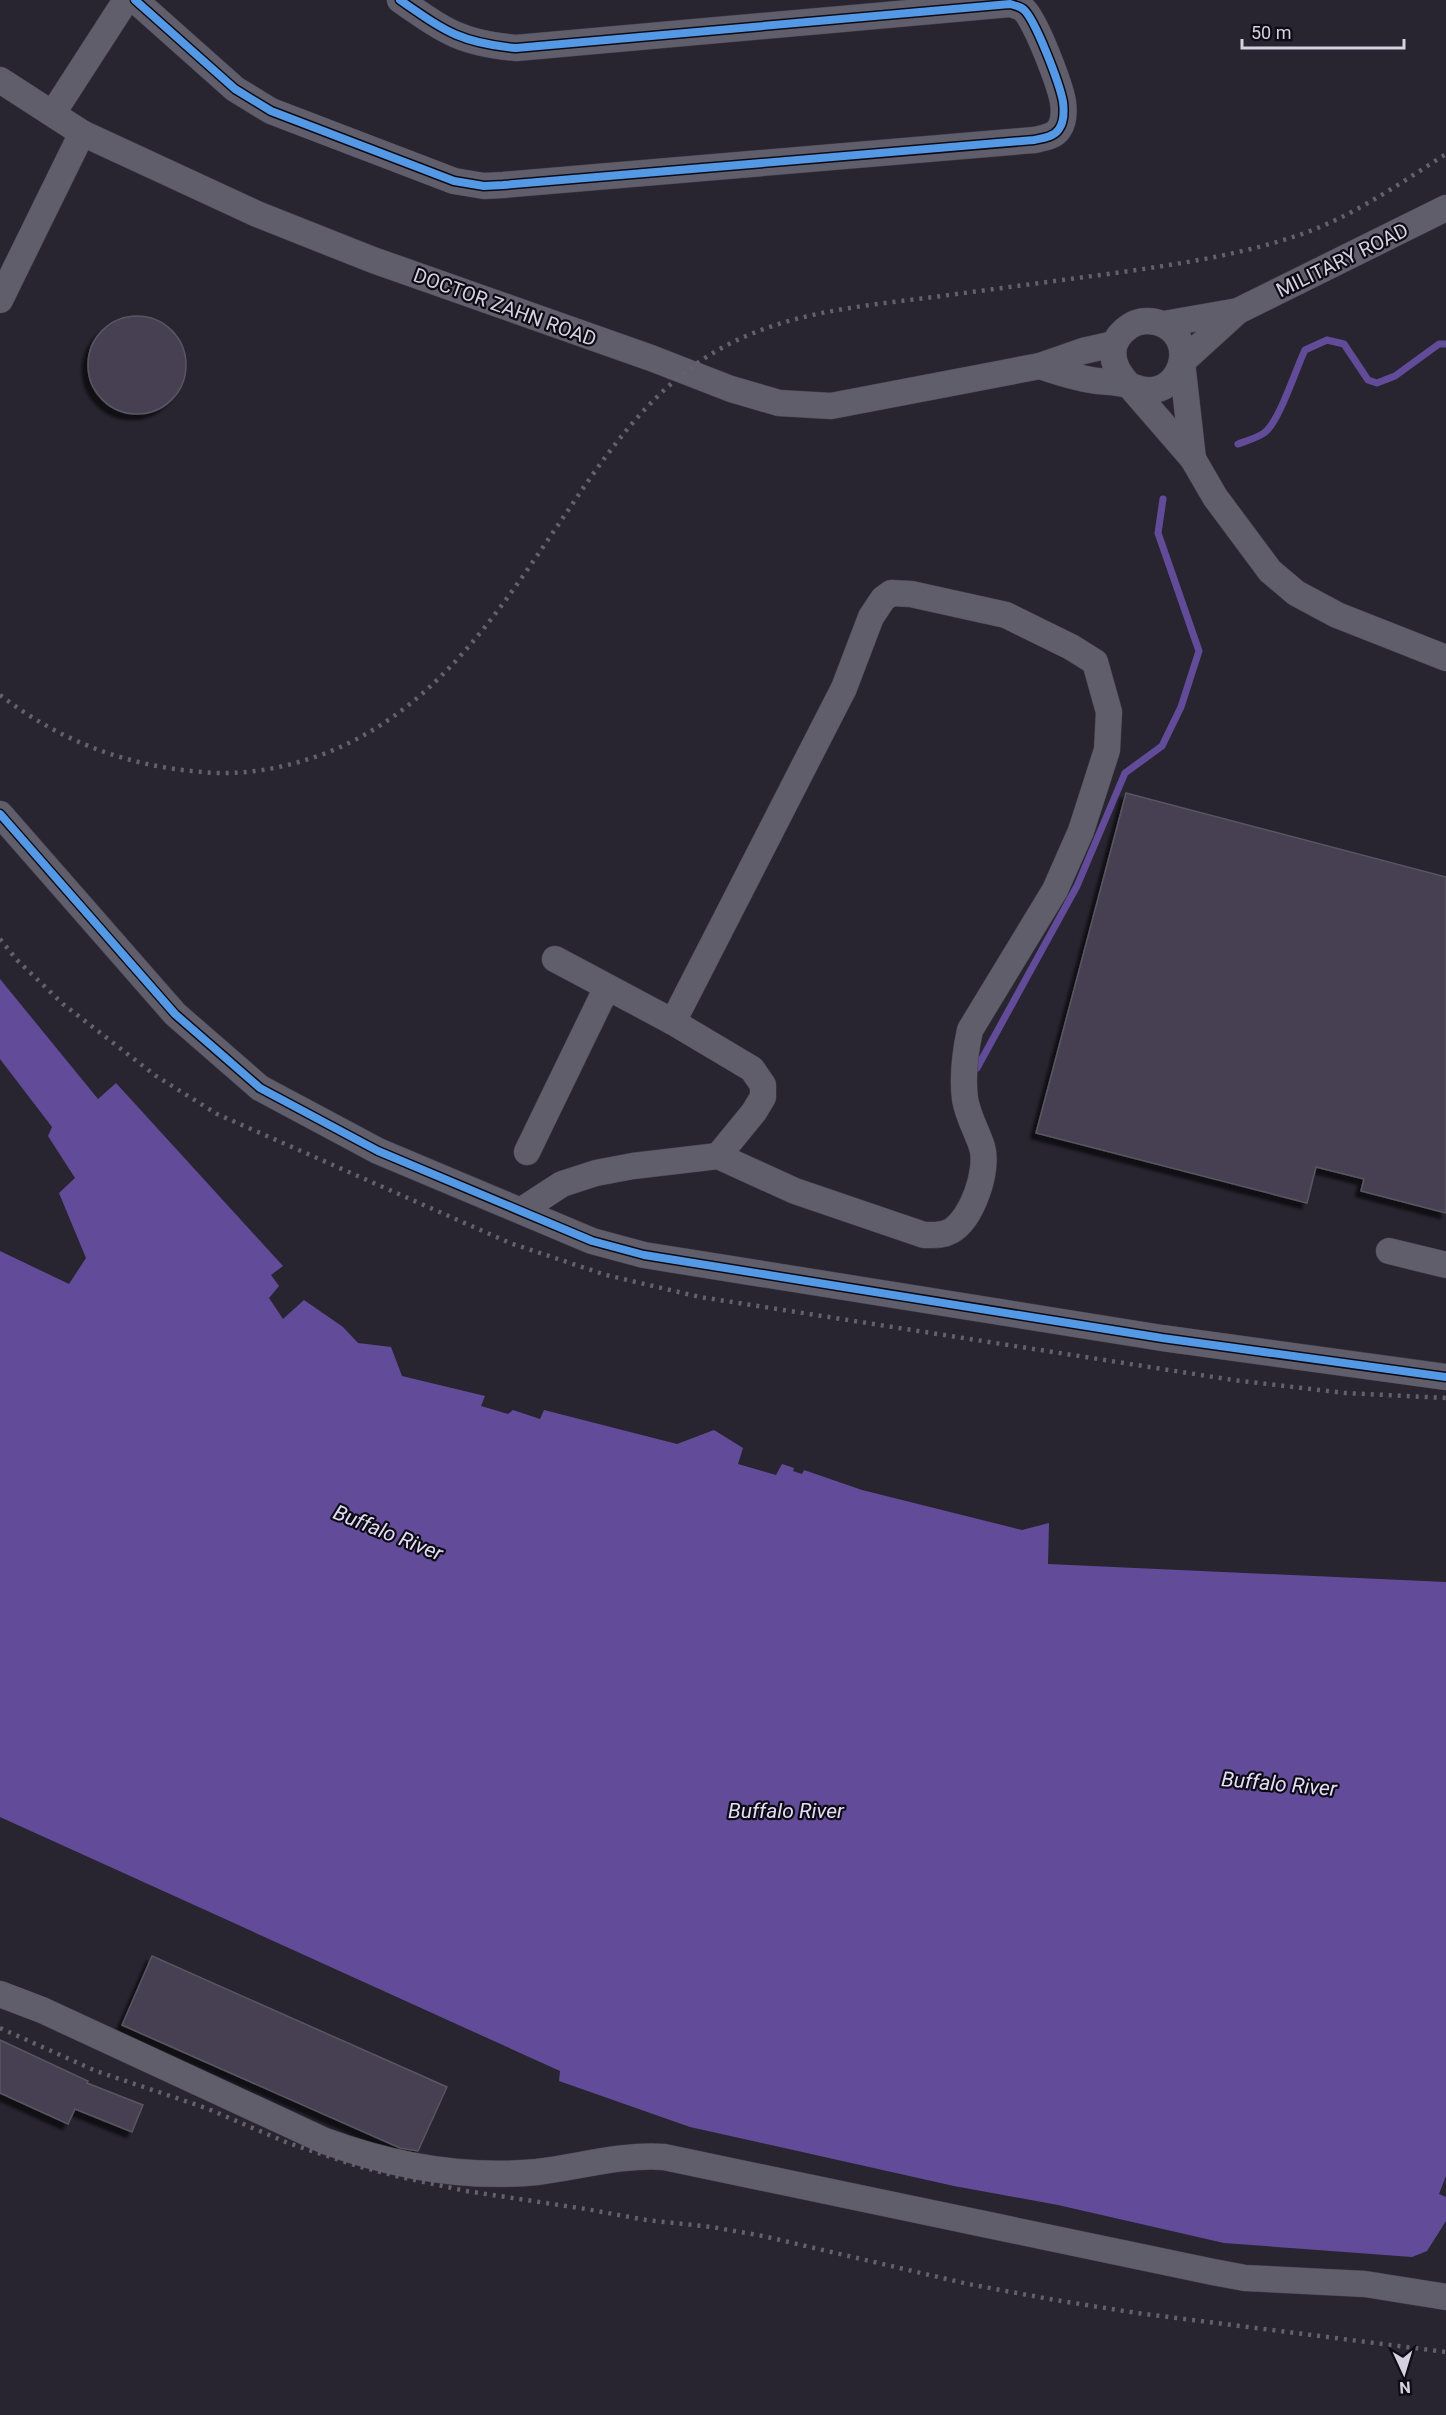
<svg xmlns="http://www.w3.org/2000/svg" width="1446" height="2415" viewBox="0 0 1446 2415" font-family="Roboto,sans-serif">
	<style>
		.water { fill: #624c99 }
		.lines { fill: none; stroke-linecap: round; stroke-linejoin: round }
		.stream { stroke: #624c99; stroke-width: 7 }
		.building { fill: #464053; stroke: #585661; stroke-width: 1.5; filter: url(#shadow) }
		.minor-casing { stroke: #44414c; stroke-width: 27 }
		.minor { stroke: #615e6b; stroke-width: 26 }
		.rail { stroke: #64606c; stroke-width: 4.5; stroke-dasharray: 3 6; stroke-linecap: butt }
		.cycleway-casing { stroke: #0e0b15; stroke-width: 11 }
		.cycleway { stroke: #5399e6; stroke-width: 8 }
		.labels { text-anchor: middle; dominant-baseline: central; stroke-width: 4.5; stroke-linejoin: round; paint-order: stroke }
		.street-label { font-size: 20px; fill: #d4d1e0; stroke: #0e0b15 }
		.water-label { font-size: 21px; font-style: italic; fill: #e2def5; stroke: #0e0b15 }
	</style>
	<defs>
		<filter id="shadow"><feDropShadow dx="-5.5" dy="5.5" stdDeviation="1.5" flood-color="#0009"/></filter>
	</defs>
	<rect width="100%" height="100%" fill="#282531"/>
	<polygon class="water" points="0,979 98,1099 116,1083 283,1266 271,1275 279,1286 269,1298 283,1319 304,1300 343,1327 358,1343 391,1347 402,1376 485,1396 481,1406 508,1414 513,1410 540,1419 544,1410 677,1444 714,1430 743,1448 738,1464 776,1475 782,1464 794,1468 793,1471 802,1474 804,1470 862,1490 1022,1530 1049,1523 1048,1564 1446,1582 1446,2176 1439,2194 1446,2197 1446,2221 1427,2251 1412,2257 1224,2243 1058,2205 954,2186 690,2127 559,2081 560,2071 0,1817 0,1251 69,1284 86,1258 59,1193 75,1178 48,1136 52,1127 0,1059"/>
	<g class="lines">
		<g class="stream">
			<path d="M1238,444C1246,441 1257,438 1264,433C1279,423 1296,368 1305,350L1327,340L1344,344L1368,380L1377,383L1395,376L1439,344H1446"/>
			<polyline points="977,1068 1077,886 1125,773 1162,746 1181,707 1199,651 1158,533 1163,499"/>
		</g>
	</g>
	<g class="building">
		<circle cx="137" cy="365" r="49"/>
		<polygon points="1126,793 1446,877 1446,1213 1361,1191 1364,1179 1316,1167 1307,1203 1036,1133"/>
		<polygon points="152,1956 447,2087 418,2151 400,2148 122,2025"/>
		<polygon points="0,2040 88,2081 87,2083 143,2105 132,2132 75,2109 68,2124 0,2093"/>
	</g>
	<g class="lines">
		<defs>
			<g id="minor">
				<path d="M135,0L235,89L271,111L454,181L484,186L503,185L1034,140C1043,138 1054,137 1059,129C1064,122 1064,110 1063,102C1060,85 1035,18 1023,9C1019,6 1013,5 1010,4L516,48C460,43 445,31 400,0"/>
				<polyline points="0,80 82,133 257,214 373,260 651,358 731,389 779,403 831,406 1040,366 1083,351 1114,344"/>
				<polyline points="53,113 126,0"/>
				<polyline points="0,300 82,133"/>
				<polyline points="1164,324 1238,311 1446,208"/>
				<path d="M1040,366C1058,372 1078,379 1098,381C1110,382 1122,382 1134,387C1180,406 1204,335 1156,322C1147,320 1137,321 1130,326C1106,342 1110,365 1128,384L1193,459L1215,497L1270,571L1296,593L1337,615L1446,658"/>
				<polyline points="1193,459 1182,362 1238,311"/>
				<polyline points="0,814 175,1014 260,1088 378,1151 592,1241 644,1255 1162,1338 1446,1377"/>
				<polyline points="555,959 673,1022 752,1069 763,1085 763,1097 754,1112 718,1156"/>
				<polyline points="527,1152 607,987"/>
				<path d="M522,1210L562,1184L596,1173L633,1166L718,1156L795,1191L924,1235C933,1235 942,1236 951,1231C972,1219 989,1170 982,1147C977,1131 968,1117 965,1099C962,1075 965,1053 970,1030L1055,890L1081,831L1107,750L1109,712L1095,662L1071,647L1006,615L911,594L891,593L883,599L871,617L844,688L673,1022"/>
				<polyline points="1389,1251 1446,1265"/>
				<path d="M0,1994L42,2010L325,2141C393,2166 464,2179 537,2172C579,2167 621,2154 664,2157L1213,2272L1245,2278L1365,2284L1446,2297"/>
			</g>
		</defs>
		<use href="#minor" class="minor-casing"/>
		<use href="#minor" class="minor"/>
		<g class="rail">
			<path d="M0,695C60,741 126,766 202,772C244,776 286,768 326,753C440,709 505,602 571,506C619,435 669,367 751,334C814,308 883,304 949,295C1002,288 1055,281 1108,274C1172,265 1237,256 1299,235C1352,217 1399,184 1446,154"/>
			<polyline points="0,939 17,960 63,1004 156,1076 217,1114 510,1243 606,1275 700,1297 1233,1380 1345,1393 1446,1398"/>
			<polyline points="0,2028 96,2071 206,2108 288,2143 361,2167 396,2176 466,2191 586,2209 646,2220 712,2227 763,2236 968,2284 1055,2300 1137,2313 1446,2352"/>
		</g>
		<defs>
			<g id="cycleway">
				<path d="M135,0L235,89L271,111L454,181L484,186L503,185L1034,140C1043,138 1054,137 1059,129C1064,122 1064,110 1063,102C1060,85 1035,18 1023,9C1019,6 1013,5 1010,4L516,48C460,43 445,31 400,0"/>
				<polyline points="0,814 175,1014 260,1088 378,1151 592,1241 644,1255 1162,1338 1446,1377"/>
			</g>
		</defs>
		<use href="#cycleway" class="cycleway-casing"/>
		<use href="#cycleway" class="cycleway"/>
	</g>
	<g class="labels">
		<g class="street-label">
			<text transform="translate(1342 260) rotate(-26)">MILITARY ROAD</text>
			<text transform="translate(505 307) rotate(20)">DOCTOR ZAHN ROAD</text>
		</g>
		<g class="water-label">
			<text transform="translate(388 1533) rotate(22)">Buffalo River</text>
			<text transform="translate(1279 1784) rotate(5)">Buffalo River</text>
			<text x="786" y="1811">Buffalo River</text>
		</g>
	</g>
	<g transform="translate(1404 2373) rotate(176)" stroke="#0e0b15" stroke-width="4.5" paint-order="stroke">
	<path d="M0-4.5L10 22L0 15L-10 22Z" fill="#d4d1e0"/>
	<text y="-9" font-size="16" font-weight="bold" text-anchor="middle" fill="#d4d1e0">N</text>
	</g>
	<path d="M1242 39v9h162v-9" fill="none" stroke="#d4d1e0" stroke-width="3"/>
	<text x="1251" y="39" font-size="18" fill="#d4d1e0" stroke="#0e0b15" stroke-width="4.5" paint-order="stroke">50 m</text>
</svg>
